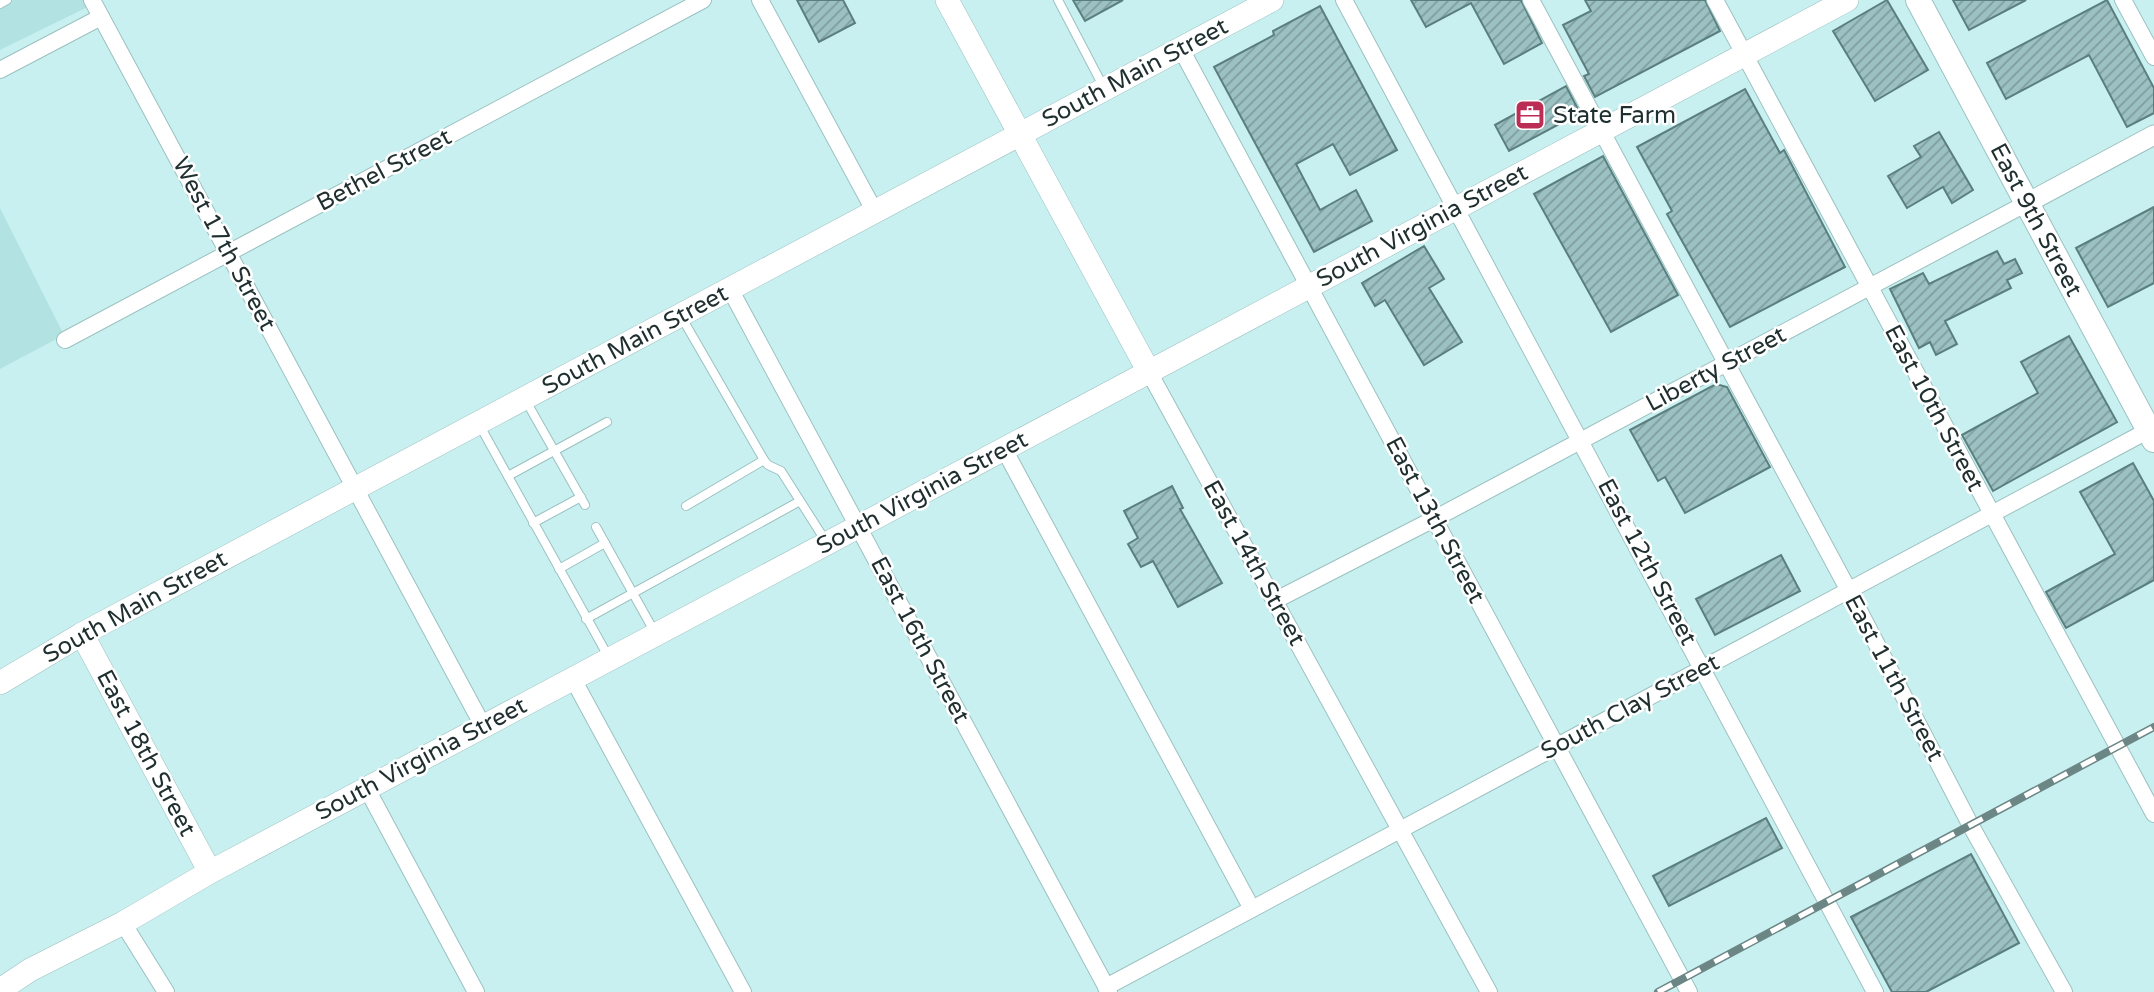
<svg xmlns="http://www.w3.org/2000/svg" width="2154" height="992" font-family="'Varela Round',sans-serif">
  <defs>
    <pattern id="building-hatch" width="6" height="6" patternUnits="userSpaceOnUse" patternTransform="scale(1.75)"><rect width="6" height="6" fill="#9cc1c2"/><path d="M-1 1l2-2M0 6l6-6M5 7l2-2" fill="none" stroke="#7f9d9e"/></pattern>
  </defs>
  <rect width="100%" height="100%" fill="#c9f0f0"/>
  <!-- built -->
  <g fill="#b3e2e3">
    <path d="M0,0H102L0,50Z"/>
    <path d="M0,208L64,335L0,369Z"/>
  </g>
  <!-- building -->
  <g fill="url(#building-hatch)" stroke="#5b7f7f" stroke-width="2">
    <path d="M797,0H843L855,23L819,42Z"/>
    <path d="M1073,0H1123L1085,21Z"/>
    <path d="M1411,0H1521L1542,43L1504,64L1471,3L1426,27Z"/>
    <path d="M1585,0H1705L1720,31L1595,97L1584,76L1589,74L1563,25L1591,11Z"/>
    <path d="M1887,0L1928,70L1875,101L1833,31Z"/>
    <path d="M1953,0H2026L1969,30Z"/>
    <path d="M2107,0L2154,88V113L2127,127L2089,55L2006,99L1987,63Z"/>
    <path d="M1320,6L1397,150L1350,175L1333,144L1296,164L1320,210L1356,190L1372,221L1314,252L1214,67L1274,35L1273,31Z"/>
    <path d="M1566,86L1580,113L1509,151L1495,125Z"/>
    <path d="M1745,89L1780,153L1784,150L1845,267L1730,327L1667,214L1672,211L1637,147Z"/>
    <path d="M1939,132L1973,190L1952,203L1943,187L1907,208L1888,176L1921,157L1914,146Z"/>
    <path d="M1603,156L1678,295L1611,332L1534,194Z"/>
    <path d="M2154,207V283L2108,307L2076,248Z"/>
    <path d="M1424,246L1444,279L1429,288L1462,342L1424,365L1385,300L1375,306L1362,283Z"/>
    <path d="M1997,251L2004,264L2015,259L2022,273L2007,280L2011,288L1945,321L1957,344L1936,355L1930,342L1919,348L1890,289L1923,273L1929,284Z"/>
    <path d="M2069,336L2117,422L1993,491L1962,435L2038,393L2021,362Z"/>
    <path d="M1716,384L1727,387L1770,467L1685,513L1665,477L1658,481L1630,430Z"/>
    <path d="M2133,463L2154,501V580L2066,628L2046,592L2115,554L2080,492Z"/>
    <path d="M1172,486L1183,508L1180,509L1222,583L1178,607L1153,561L1141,567L1128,544L1138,538L1124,511Z"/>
    <path d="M1781,555L1800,591L1715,635L1696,599Z"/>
    <path d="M1766,818L1782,848L1669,906L1653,876Z"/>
    <path d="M1971,854L2019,943L1926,992H1892L1851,917Z"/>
  </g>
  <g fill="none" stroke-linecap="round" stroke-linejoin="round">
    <!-- service casing -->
    <g stroke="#9bc1c1" stroke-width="10">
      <g id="service">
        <path d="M1058,0L1103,86"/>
        <path d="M0,4L7,0"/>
        <path d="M682,318L764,460L768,465L781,471L825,540"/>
        <path d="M526,401L585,505"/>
        <path d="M480,426L608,656"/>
        <path d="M508,476L607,422"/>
        <path d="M686,506L764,460"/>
        <path d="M533,523L581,497"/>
        <path d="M596,527L654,631"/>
        <path d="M559,569L605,543"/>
        <path d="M586,619L800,501"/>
      </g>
    </g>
    <!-- minor casing -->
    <g stroke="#9bc1c1" stroke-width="18">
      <g id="minor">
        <path d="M92,0L483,726"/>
        <path d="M760,0L875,212"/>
        <path d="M1344,0L1875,992"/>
        <path d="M1531,0L1849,591L1971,826L2064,992"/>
        <path d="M1715,0L2154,814"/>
        <path d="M2123,0L2154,57"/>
        <path d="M1181,49L1689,992"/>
        <path d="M0,70L101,17"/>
        <path d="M730,289L1109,992"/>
        <path d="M65,340L703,0"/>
        <path d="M1149,372L1489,992"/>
        <path d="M1004,449L1252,909"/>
        <path d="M1276,600L1434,519L2027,203"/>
        <path d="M573,679L743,992"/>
        <path d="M367,789L476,992"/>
        <path d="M123,923L166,992"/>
        <path d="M1106,987L2149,430"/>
      </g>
    </g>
    <!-- tertiary casing -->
    <g stroke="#9bc1c1" stroke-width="21">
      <path id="tertiary" d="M2027,203L2154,135"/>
    </g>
    <!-- secondary casing -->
    <g stroke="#9bc1c1" stroke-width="24">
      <g id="secondary">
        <path d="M947,0L1149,372"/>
        <path d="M82,634L210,872"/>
        <path d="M0,683L82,634L1272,0"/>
        <path d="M0,990L30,970L123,923L210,872L1847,0"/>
      </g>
    </g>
    <!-- primary casing -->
    <g stroke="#9bc1c1" stroke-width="26">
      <path id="primary" d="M1918,0L2154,440"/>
    </g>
    <!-- service -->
    <use href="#service" stroke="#fff" stroke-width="8"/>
    <!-- minor -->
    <use href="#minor" stroke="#fff" stroke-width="16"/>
    <!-- tertiary -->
    <use href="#tertiary" stroke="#fff" stroke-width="19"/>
    <!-- secondary -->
    <use href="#secondary" stroke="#fff" stroke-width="23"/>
    <!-- primary -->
    <use href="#primary" stroke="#fff" stroke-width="24"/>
    <!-- rail casing -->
    <g stroke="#6c8686" stroke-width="8">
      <path id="rail" d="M1658,992L2154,727"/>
    </g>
    <!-- rail -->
    <use href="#rail" stroke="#fff" stroke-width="5" stroke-dasharray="16" stroke-linecap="butt"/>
  </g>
  <!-- icons -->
  <defs>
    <g id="office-square" transform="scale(1.575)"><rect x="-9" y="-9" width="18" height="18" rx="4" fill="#bc2d56" stroke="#fff"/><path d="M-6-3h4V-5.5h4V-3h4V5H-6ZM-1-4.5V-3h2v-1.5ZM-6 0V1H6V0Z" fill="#fff"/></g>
  </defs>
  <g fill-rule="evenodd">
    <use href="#office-square" x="1530" y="115"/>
  </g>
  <g text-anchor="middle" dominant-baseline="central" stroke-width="5" stroke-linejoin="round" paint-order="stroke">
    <!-- street labels -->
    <g font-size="24" fill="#1f2e2e" stroke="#fff">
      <text transform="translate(1135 73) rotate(-28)">South Main Street</text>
      <text transform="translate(384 170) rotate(-28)">Bethel Street</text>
      <text transform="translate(2036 220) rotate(62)">East 9th Street</text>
      <text transform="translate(1422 226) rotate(-28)">South Virginia Street</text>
      <text transform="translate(224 244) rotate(62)">West 17th Street</text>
      <text transform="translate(635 340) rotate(-28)">South Main Street</text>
      <text transform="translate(1716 369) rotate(-28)">Liberty Street</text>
      <text transform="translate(1934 408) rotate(62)">East 10th Street</text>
      <text transform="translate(922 493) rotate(-28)">South Virginia Street</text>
      <text transform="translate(1435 520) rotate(62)">East 13th Street</text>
      <text transform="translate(1647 562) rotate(62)">East 12th Street</text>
      <text transform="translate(1254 563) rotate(61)">East 14th Street</text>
      <text transform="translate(135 607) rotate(-29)">South Main Street</text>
      <text transform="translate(920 640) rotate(62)">East 16th Street</text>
      <text transform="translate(1894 678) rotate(62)">East 11th Street</text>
      <text transform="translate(1630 707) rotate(-28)">South Clay Street</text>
      <text transform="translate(146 753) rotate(62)">East 18th Street</text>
      <text transform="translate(421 759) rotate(-28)">South Virginia Street</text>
    </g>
    <!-- poi labels -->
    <g font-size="24" fill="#1f2e2e" stroke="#fff" text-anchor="start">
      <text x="1553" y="115">State Farm</text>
    </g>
  </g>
</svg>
